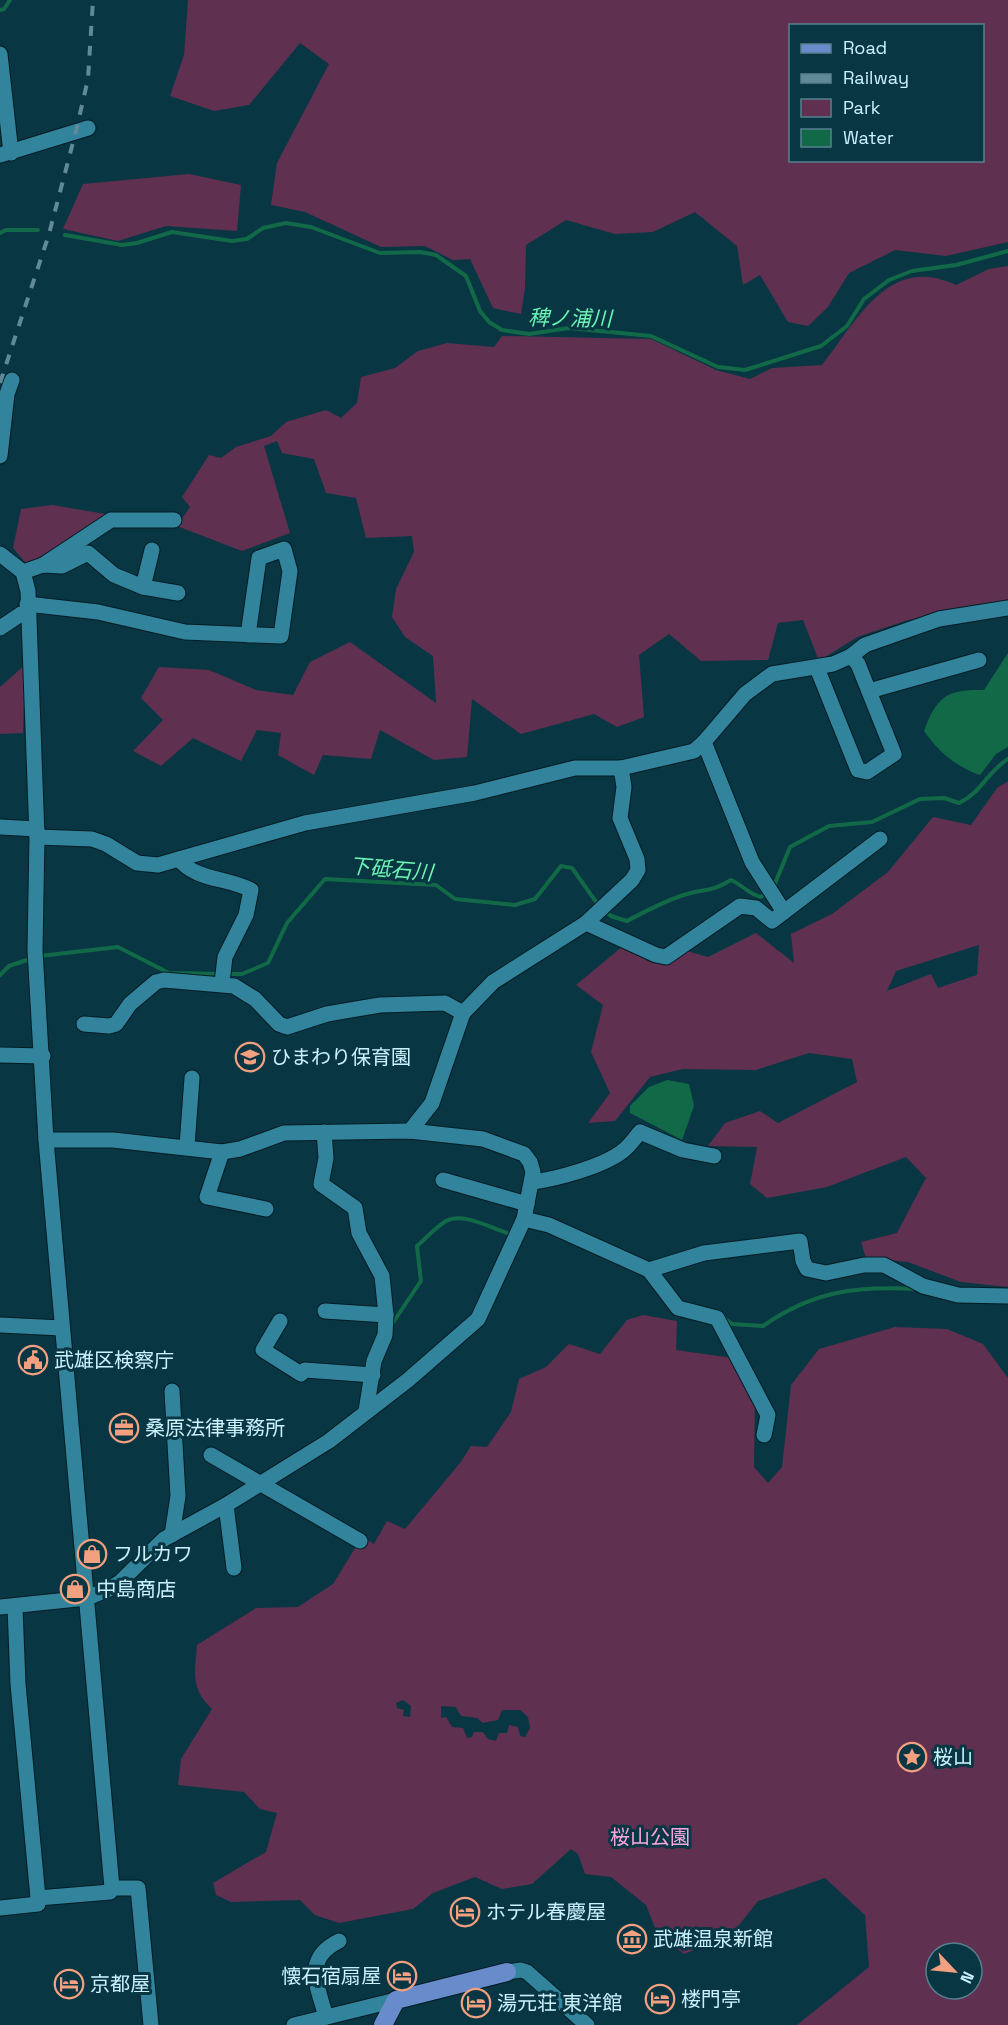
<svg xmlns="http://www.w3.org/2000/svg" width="1008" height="2025" font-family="'Space Grotesk','Noto Sans JP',sans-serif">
  <rect width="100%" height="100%" fill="#093643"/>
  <!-- green -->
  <g fill="#603051" fill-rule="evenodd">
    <path d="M188,0H1008V242L946,256L895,250L849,273L828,307L808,326L788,322L760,275L743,285L737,246L695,212L653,232L615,234L566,220L526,245L525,288L521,314L493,308L470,259L453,260L425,246L381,247L305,212L271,205L277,163L329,64L300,43L249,105L214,111L170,96L184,55ZM790,26H982V160H790Z"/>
    <path d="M189,174L241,185L237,231L166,226L118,241L63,229L83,184Z"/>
    <path d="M1008,266V599L1001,605L908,620L857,637L819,661L803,620L778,623L768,660L701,661L669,634L639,655L644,717L617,727L594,714L521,734L472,699L467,757L434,760L380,730L371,759L323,755L314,775L278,755L281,733L257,730L241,761L193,738L161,766L133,751L163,720L141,698L159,667L209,670L256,690L293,695L310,662L350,642L436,703L433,656L405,637L392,617L396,589L414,552L412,536L366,538L356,498L326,493L314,459L282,453L277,441L264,446L290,533L242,551L177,526L190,507L182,497L209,455L221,458L236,447L271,436L286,422L326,410L341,418L357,403L361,377L395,368L418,351L447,343L494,347L502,336L651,339L716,370L750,379L772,368L822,365C857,321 889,253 956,285L989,269Z"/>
    <path d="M52,505L105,514L101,536L66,561L26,563L13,548L21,509Z"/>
    <path d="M25,665L23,733L0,734V687Z"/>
    <path d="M1008,781V1287L961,1282L908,1262L866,1258L861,1242L897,1233L926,1178L906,1157L827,1187L767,1198L750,1184L757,1147L708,1146L725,1123L760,1111L778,1123L857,1082L852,1059L809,1053L756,1070L683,1069L650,1077L615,1121L588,1123L610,1093L591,1052L603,1005L576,985L623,946C650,962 657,974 683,950L708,957L756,933L794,963L791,934L832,914L888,872L933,817L971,825L997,788ZM979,945L977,975L938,988L931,974L887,991L896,971Z"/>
    <path d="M643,1315L677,1321L676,1350L740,1359L755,1389L754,1467L768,1483L782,1467L791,1385L819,1349L895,1327L947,1329L983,1344L1008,1378V2025H797L869,1967L865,1915L825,1878L758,1901L732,1934L684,1954L657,1933L646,1905L611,1877L585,1874L578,1854L571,1849L532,1884L502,1889L475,1877L433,1893L413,1909L339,1923L315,1915L300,1900L231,1902L216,1895L213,1883L266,1852L277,1813L260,1809L244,1792L178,1785L181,1759L212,1709C190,1688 195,1673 197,1645L256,1608L298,1607L333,1584L362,1537L374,1544L387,1521L405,1529L460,1463L471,1446L487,1447L511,1412L519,1379L546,1367L569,1344L600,1354L627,1320ZM403,1700L411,1706L410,1717L403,1716L404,1710L397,1708L396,1703ZM441,1706L456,1707L461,1716L477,1718L483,1723L498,1720L502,1710H520L528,1717L530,1728L525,1737L520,1736L518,1727L509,1725L507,1733H499L496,1741L488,1739L483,1732H474L472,1737L467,1738L463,1728L452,1727L446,1717L441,1718ZM936,1953H972V1989H936Z"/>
  </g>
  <!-- water -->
  <g fill="#126947">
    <path d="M1008,653V747L996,754L980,775C956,767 938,751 924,731C937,696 947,689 984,690Z"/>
    <path d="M667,1080L689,1084L694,1106L682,1140L630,1113V1106L649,1087Z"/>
  </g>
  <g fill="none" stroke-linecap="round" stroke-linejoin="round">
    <!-- stream -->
    <g stroke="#126947" stroke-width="4">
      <path d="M0,10L4,9L10,0"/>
      <path d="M0,233L6,230H38"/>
      <path d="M65,235L122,245L137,243L172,232L232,241L247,239L263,228L286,223L311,227L380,253L420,252L436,255L466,276L480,311L489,322L502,330L529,334L569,328L651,336L718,367L745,370L821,346L847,326L864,299L889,280L912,271L956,265L1008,251"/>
      <path d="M774,886L790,847L829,826L872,822L920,799L944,798L959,803C982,792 987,772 1008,759"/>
      <path d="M605,911L611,916L627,921C646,911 666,900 687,894C708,888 709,893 731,880C743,885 748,894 761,897L766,893"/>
      <path d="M40,956L118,947L169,973L221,974"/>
      <path d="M228,974H242L268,963L287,923L325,879L436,885L455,899L515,905L535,899L561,866L572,868L599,906"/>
      <path d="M0,975L9,966L33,958"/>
      <path d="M724,1318L732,1324L763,1326C813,1291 856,1286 915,1289"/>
      <path d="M392,1324L421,1281L417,1246C426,1238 436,1227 446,1221C463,1212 491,1228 507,1233"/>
    </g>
    <!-- minor casing -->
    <g stroke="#031c24" stroke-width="17">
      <g id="minor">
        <path d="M0,54L11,153"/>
        <path d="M0,155L88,128"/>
        <path d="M0,456L7,394L12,380"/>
        <path d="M0,554L23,572L28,591L37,837L35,950L46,1140L112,1888"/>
        <path d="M43,565L111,520H174"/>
        <path d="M23,572L43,565L62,566L88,553L114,575L143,587L152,550"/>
        <path d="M143,587L178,593"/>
        <path d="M27,604L98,612L185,632L281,636L290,571L284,549L259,558L248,635"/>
        <path d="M0,628L21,614L27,613"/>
        <path d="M817,668L858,770L867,772L894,754L858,664L851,656"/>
        <path d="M869,691L979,660"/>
        <path d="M704,742L752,862L784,912"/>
        <path d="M0,827L37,829"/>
        <path d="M37,837L92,839L106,844L137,863L158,865L305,823L475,793L575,768H621L694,751L704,742L745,694L772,674L833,664L851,656L865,645L939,619L1008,608"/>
        <path d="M179,859C194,880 229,878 251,890L246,915L225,957L222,983"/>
        <path d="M586,923L656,955L666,957L740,906L756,908L772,921L880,839"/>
        <path d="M84,1024L109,1026L116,1024L130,1004L156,982L164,980L234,986L255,999L279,1024L287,1027L327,1014L380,1005L445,1003L463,1013"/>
        <path d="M0,1055L43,1056"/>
        <path d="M410,1131L432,1103L463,1013L493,982L586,923L632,880L638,870L637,859L620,818L624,787L621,768"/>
        <path d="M324,1132L326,1158L321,1184L355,1208L359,1233L382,1276L386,1315L385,1335L374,1361L366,1411"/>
        <path d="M187,1146L192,1078"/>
        <path d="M222,1152L207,1197L266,1209"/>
        <path d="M443,1180L527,1204"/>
        <path d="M532,1182C557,1179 605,1166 624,1150C630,1145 635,1138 640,1132L683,1150L714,1156"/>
        <path d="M524,1219L549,1225L649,1270L704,1253L800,1241L803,1261L807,1269L826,1273L864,1265H884L923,1286L958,1295L1008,1296"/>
        <path d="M649,1270L678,1308L717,1318L768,1415L764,1435"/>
        <path d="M325,1311L386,1315"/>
        <path d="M280,1321L263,1350L301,1374L305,1370L373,1375"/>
        <path d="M0,1325L62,1328"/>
        <path d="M211,1455L360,1541"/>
        <path d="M226,1505L234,1568"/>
        <path d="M172,1535L178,1496L172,1391"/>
        <path d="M0,1607L87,1598L109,1589L120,1582L164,1539L226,1505L329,1441L408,1380L478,1319L524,1219L533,1172L530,1162L524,1154L483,1139L410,1131L284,1133L240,1149L222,1152L113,1140H46"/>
        <path d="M15,1607L18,1684L38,1898"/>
        <path d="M0,1908L38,1904V1898L110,1892L112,1888H138L151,2025"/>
        <path d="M507,1972L521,1970L527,1972L587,2025"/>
        <path d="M326,2017C318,1987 302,1959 339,1941"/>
        <path d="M294,2025L396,2000"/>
      </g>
    </g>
    <!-- major casing -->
    <g stroke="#031c24" stroke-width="20">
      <path id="major" d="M383,2025L396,2000L507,1972"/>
    </g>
    <!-- minor -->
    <use href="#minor" stroke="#32849c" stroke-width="15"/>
    <!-- major -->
    <use href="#major" stroke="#688bcb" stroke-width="18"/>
    <!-- rail -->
    <path stroke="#608a97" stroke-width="4" stroke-dasharray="10 10" stroke-linecap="butt" d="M0,383L49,234L76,131L88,79L93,0"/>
  </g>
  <!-- icons -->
  <defs>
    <g id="school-ring" transform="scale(1.5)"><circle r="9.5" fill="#093643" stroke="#f3a081" stroke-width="1.5"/><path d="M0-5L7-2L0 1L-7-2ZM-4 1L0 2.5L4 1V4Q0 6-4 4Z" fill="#f3a081"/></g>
    <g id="civic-ring" transform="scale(1.5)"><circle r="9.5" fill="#093643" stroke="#f3a081" stroke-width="1.5"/><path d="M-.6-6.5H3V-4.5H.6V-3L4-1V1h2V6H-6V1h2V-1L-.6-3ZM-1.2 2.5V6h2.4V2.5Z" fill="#f3a081"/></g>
    <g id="office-ring" transform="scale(1.5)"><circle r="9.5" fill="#093643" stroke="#f3a081" stroke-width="1.5"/><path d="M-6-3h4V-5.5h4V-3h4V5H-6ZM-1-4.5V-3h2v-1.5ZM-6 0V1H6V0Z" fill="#f3a081"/></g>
    <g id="shop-ring" transform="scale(1.5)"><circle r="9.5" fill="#093643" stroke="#f3a081" stroke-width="1.5"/><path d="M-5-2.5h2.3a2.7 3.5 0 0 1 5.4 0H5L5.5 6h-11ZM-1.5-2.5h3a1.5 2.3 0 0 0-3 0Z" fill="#f3a081"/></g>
    <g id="sight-ring" transform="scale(1.5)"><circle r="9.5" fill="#093643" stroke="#f3a081" stroke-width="1.5"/><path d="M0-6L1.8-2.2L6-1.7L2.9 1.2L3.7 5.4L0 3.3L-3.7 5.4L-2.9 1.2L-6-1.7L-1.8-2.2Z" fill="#f3a081"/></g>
    <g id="hotel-ring" transform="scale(1.5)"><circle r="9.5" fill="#093643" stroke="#f3a081" stroke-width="1.5"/><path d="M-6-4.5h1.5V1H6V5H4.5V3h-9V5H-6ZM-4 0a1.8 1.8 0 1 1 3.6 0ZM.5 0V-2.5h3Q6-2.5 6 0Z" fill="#f3a081"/></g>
    <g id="museum-ring" transform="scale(1.5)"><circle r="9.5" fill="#093643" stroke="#f3a081" stroke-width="1.5"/><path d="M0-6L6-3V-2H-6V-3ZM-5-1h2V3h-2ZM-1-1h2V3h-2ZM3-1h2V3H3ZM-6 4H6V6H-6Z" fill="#f3a081"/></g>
  </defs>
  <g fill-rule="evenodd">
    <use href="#school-ring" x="250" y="1057"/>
    <use href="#civic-ring" x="33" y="1360"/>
    <use href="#office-ring" x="124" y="1428"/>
    <use href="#shop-ring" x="92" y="1554"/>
    <use href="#shop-ring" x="75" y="1589"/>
    <use href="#sight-ring" x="912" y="1757"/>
    <use href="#hotel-ring" x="465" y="1912"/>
    <use href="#museum-ring" x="632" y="1939"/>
    <use href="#hotel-ring" x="402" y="1976"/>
    <use href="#hotel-ring" x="69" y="1984"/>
    <use href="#hotel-ring" x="660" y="1999"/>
    <use href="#hotel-ring" x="476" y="2003"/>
  </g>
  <g text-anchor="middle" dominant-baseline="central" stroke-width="6" stroke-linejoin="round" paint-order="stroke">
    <!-- poi labels -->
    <g font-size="20" fill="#cbf1fe" stroke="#093643" text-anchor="start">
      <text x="271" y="1057">ひまわり保育園</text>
      <text x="54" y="1360">武雄区検察庁</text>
      <text x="145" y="1428">桑原法律事務所</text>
      <text x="113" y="1554">フルカワ</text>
      <text x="96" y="1589">中島商店</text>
      <text x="933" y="1757">桜山</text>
      <text x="486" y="1912">ホテル春慶屋</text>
      <text x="653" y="1939">武雄温泉新館</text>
      <text x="381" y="1976" text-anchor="end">懐石宿扇屋</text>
      <text x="90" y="1984">京都屋</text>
      <text x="681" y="1999">楼門亭</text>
      <text x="497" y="2003">湯元荘 東洋館</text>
    </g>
    <!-- park labels -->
    <g font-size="20" fill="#fba6dd" stroke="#093643">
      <text x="650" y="1837">桜山公園</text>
    </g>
    <!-- water labels -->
    <g font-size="21" font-style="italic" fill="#6af4b5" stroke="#093643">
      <text transform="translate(570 318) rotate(1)">稗ノ浦川</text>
      <text transform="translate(391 869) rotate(5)">下砥石川</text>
    </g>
  </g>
  <!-- legend -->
  <rect x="789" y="24" width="195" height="138" fill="#093643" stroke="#57818e" stroke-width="1.5"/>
  <rect x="801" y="44" width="30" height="9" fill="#688bcb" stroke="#57818e" stroke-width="1.5"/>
  <text x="843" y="54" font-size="18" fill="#cbf1fe">Road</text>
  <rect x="801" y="74" width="30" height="9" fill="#608a97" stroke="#57818e" stroke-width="1.5"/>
  <text x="843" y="84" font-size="18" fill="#cbf1fe">Railway</text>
  <rect x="801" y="99" width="30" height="18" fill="#603051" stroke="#57818e" stroke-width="1.5"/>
  <text x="843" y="114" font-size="18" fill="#cbf1fe">Park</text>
  <rect x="801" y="129" width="30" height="18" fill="#126947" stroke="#57818e" stroke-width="1.5"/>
  <text x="843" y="144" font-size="18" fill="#cbf1fe">Water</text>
  <!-- north arrow -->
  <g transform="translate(954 1971) rotate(116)"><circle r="28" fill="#093643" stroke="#57818e" stroke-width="1.5"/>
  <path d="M0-4.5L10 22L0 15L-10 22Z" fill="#f3a081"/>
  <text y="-9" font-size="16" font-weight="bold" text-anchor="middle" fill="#cbf1fe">N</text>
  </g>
</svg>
